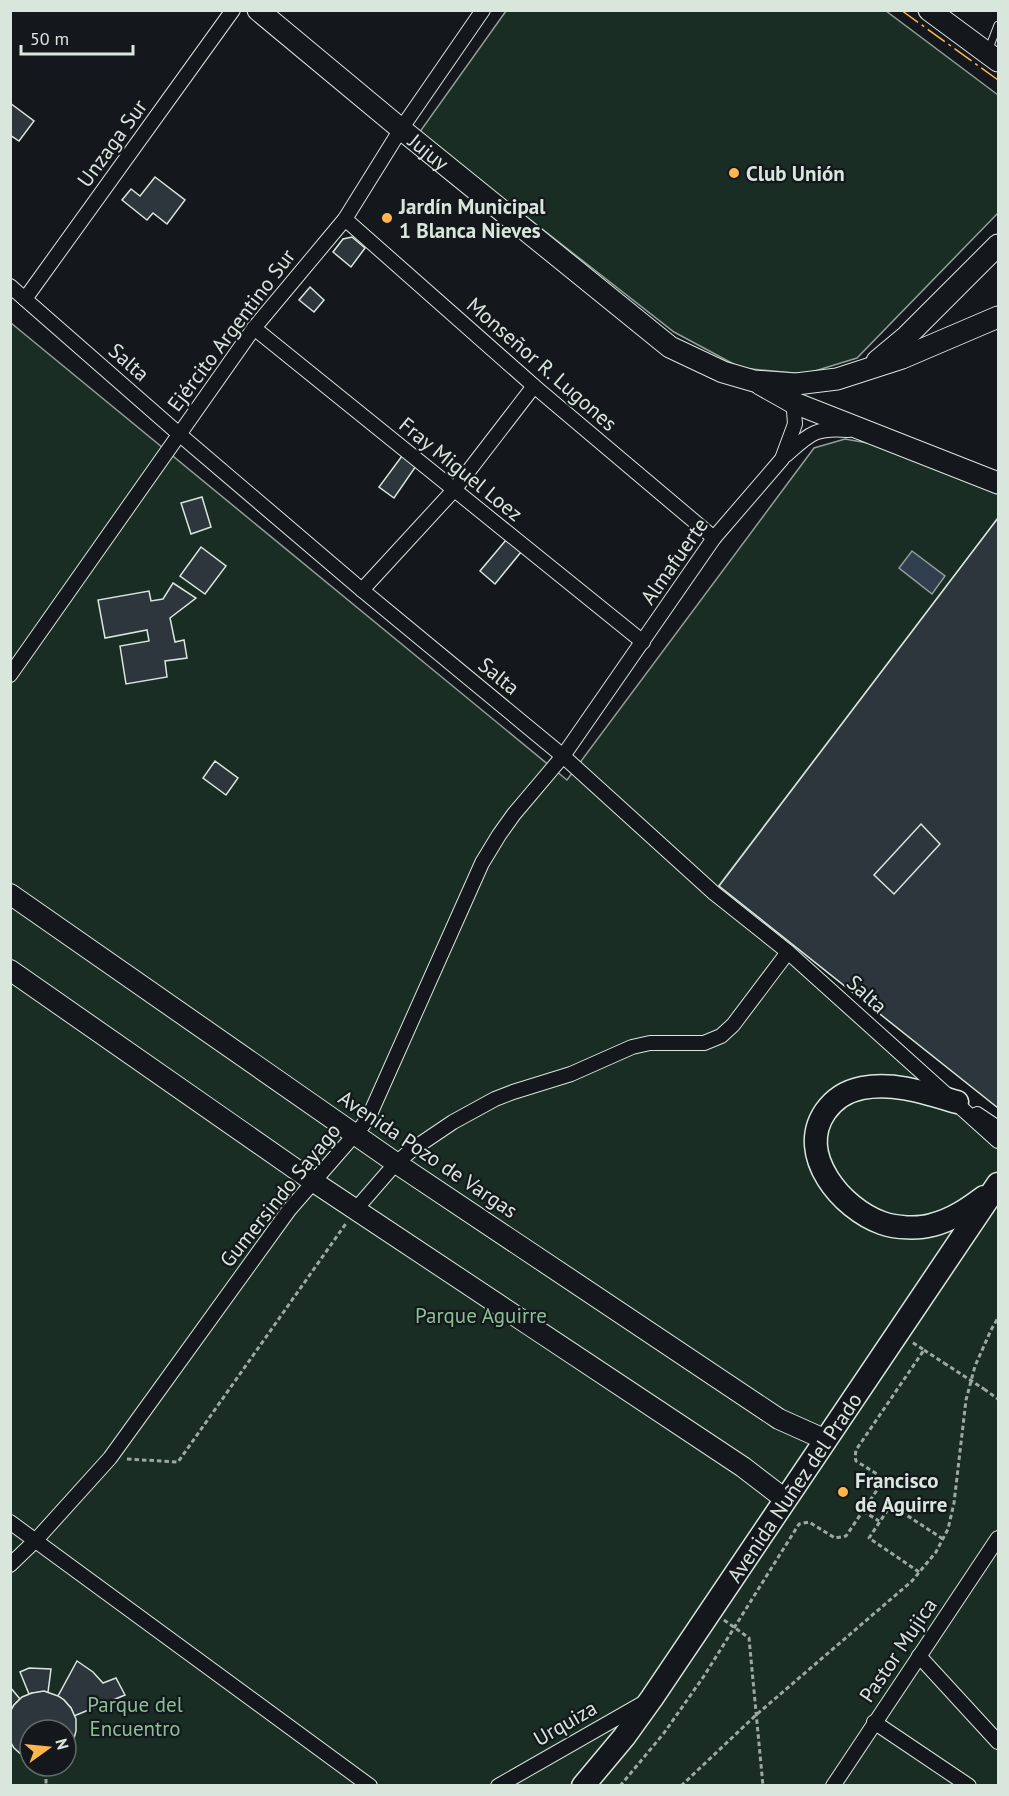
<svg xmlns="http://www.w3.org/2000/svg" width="1009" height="1796" font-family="'PT Sans',sans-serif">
  <rect width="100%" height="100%" fill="#14181c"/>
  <!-- green -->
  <g fill="#1a2d24" stroke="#939e99" stroke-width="1.5" fill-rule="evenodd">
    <path d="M506,11H886L998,95V213L857,358L805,374L741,368L674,332L419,133Z"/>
    <path d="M11,323L567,780L814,448L845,439L879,445L998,491V518L714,892L998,1149V1785H11ZM30,1730H66V1766H30Z"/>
  </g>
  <!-- water -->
  <path fill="#2f3f4d" stroke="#939e99" stroke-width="1.5" d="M912,551L945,576L932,594L899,568Z"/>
  <!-- building -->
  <g fill="#2c363c" stroke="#d8e6dc" stroke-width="1.5">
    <path d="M10,103L34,121L19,141L10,135Z"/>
    <path d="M155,177L185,200L167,224L153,213L147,220L122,200L131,189L140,196Z"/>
    <path d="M352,237L365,248L351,267L333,252L343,239Z"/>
    <path d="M310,287L324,300L314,312L299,300Z"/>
    <path d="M402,456L416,466L394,498L379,487Z"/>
    <path d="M202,497L211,527L191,534L181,503Z"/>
    <path d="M998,518V1108L719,886Z"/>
    <path d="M506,540L521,552L495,584L480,571Z"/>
    <path d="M201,547L226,566L205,594L180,576Z"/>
    <path d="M173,583L196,598L170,618L175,642L184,640L187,658L165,661L167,677L126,684L120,646L149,641L147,630L105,638L98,600L149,591L151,601L163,599Z"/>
    <path d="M215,761L238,778L226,795L203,778Z"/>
    <path d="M921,824L940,844L894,894L874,875Z"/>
    <path d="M77,1661L93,1672L103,1683L116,1678L125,1695L74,1716L71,1708L64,1700L58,1696Z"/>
    <path d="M29,1668L51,1669L48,1692L32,1693L29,1694L20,1672Z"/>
    <path d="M10,1687L20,1699L14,1705L10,1712Z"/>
    <path d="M44,1691L58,1696L64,1700L71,1708L76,1719V1731L73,1742L66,1752V1730H30V1759L23,1756L14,1748L10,1741V1712L14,1705L22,1697L32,1693Z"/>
  </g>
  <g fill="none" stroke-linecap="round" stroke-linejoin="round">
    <!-- service casing -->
    <g stroke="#d8e6dc" stroke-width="9">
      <path id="service" d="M988,51L998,25"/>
    </g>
    <!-- minor casing -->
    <g stroke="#d8e6dc" stroke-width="16">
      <g id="minor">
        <path d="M345,219L534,386L714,538"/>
        <path d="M10,286L179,434L362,590L563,756L714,893L788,952L998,1141"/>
        <path d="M25,299L233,10"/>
        <path d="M254,328L643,642"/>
        <path d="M786,455C810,434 815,427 848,430"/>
        <path d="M362,590L454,490L534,386"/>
        <path d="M10,675L254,328L345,219L401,129L483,10"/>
        <path d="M977,1114L998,1128"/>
        <path d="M356,1209L396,1163L413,1149L453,1122L495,1099L513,1092L571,1074L632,1047L650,1043H704L721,1036L733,1025L788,952"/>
        <path d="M10,1522L370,1786"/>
        <path d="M10,1565L36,1540L110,1458L289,1210L363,1125L371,1112L482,863L499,835L514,814L563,756L714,538L782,459L795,424L793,398"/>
        <path d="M919,1656L998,1742"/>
        <path d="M874,1722L969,1786"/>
        <path d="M498,1786L645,1702"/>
        <path d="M833,1786L998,1538"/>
      </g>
    </g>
    <!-- secondary casing -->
    <g stroke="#d8e6dc" stroke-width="22">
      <g id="secondary">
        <path d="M10,894L396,1163L779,1419L826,1440"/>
        <path d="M10,970L314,1182L743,1467L786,1500"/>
      </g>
    </g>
    <!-- primary casing -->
    <g stroke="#d8e6dc" stroke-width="23">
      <g id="primary">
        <path id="s1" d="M258,10L401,129L670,347L723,372L754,381L796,384L837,379L902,358L998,317"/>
        <path d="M929,10L998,61"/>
        <path d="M877,361L907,336L998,245"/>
        <path d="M760,384L792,402L998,483"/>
      </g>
    </g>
    <!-- trunk casing -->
    <g stroke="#d8e6dc" stroke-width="25">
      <g id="trunk">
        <path d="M957,1102C926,1093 895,1082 862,1088C847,1091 834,1099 825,1112C796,1155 842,1209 882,1223C896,1228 918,1229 932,1225C952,1220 968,1209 984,1197"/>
        <path id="s2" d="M583,1786L624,1737L652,1698L998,1184"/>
      </g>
    </g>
    <!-- path -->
    <g stroke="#9da8a2" stroke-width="3" stroke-dasharray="4.5 3" stroke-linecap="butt">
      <path d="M924,1350L944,1363"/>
      <path d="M984,1389L998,1399"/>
      <path d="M127,1459L178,1462L347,1222"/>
      <path d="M863,1511L879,1521"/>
      <path d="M919,1572L869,1538L891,1505L943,1539"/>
      <path d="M724,1620L749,1638L763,1786"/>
      <path d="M46,1779V1786"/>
      <path d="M620,1786L664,1733L704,1676L799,1524L809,1522L835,1538L846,1536L879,1487L877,1474L856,1461L855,1457L856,1450L924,1350L912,1342"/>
      <path d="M681,1786L756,1715L912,1581L936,1552L948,1529L954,1503L966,1400L975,1366L991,1330L998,1318"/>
    </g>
    <!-- service -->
    <use href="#service" stroke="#14181c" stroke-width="7"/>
    <!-- minor -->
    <use href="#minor" stroke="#14181c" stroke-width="14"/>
    <!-- secondary -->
    <use href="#secondary" stroke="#14181c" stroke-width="20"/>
    <!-- primary -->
    <use href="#primary" stroke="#14181c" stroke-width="21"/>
    <!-- trunk -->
    <use href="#trunk" stroke="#14181c" stroke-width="22"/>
    <!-- path-bridge -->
    <path stroke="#9da8a2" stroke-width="3" stroke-dasharray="4.5 3" stroke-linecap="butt" d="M944,1363L984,1389"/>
    <!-- power -->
    <path stroke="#ffb74d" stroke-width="1.5" stroke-dasharray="21 4.5 3 4.5" stroke-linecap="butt" d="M901,10L998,80"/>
  </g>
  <!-- markers -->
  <g fill="#ffb74d" stroke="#14181c" stroke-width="2">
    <circle cx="734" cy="173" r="6"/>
    <circle cx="387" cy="218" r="6"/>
    <circle cx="843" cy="1492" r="6"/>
  </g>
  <g text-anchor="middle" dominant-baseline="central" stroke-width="4.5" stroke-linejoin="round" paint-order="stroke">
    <!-- street labels -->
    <g font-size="21" fill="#d8e6dc" stroke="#14181c">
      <text transform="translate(112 143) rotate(-54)">Unzaga Sur</text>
      <text stroke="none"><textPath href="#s1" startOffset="222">Jujuy</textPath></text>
      <text transform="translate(231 330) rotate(-53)">Ejército Argentino Sur</text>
      <text transform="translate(129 362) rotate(41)">Salta</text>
      <text transform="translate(542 364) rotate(41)">Monseñor R. Lugones</text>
      <text transform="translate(461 469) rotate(39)">Fray Miguel Loez</text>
      <text transform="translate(674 561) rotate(-55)">Almafuerte</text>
      <text transform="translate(499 676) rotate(39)">Salta</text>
      <text transform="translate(867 994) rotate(42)">Salta</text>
      <text transform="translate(428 1154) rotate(34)">Avenida Pozo de Vargas</text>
      <text transform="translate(280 1195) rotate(-51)">Gumersindo Sayago</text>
      <text stroke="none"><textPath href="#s2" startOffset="366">Avenida Nuñez del Prado</textPath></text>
      <text transform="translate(898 1650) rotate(-56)">Pastor Mujica</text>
      <text transform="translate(565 1723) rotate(-30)">Urquiza</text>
    </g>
    <!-- poi labels -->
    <g font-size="21" font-weight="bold" fill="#d8e6dc" stroke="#14181c" text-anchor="start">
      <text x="746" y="173">Club Unión</text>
      <text x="399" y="206">Jardín Municipal<tspan x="399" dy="24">1 Blanca Nieves</tspan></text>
      <text x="855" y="1480">Francisco<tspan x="855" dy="24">de Aguirre</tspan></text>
    </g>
    <!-- park labels -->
    <g font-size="21" fill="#8ac095" stroke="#14181c">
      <text x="481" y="1315">Parque Aguirre</text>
      <text x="135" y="1704">Parque del<tspan x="135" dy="24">Encuentro</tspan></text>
    </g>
  </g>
  <!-- border -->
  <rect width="1009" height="1796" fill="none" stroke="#d8e6dc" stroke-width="24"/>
  <!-- north arrow -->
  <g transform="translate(48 1748) rotate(75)"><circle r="28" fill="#14181c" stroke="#626a69" stroke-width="1.5"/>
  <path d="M0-4.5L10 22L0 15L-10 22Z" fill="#ffb74d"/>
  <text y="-9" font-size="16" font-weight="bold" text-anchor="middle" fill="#d8e6dc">N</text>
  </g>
  <!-- scale -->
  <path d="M21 45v9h112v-9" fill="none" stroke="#d8e6dc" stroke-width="3"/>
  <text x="30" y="45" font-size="18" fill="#d8e6dc" stroke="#14181c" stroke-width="4.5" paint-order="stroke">50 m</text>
</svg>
